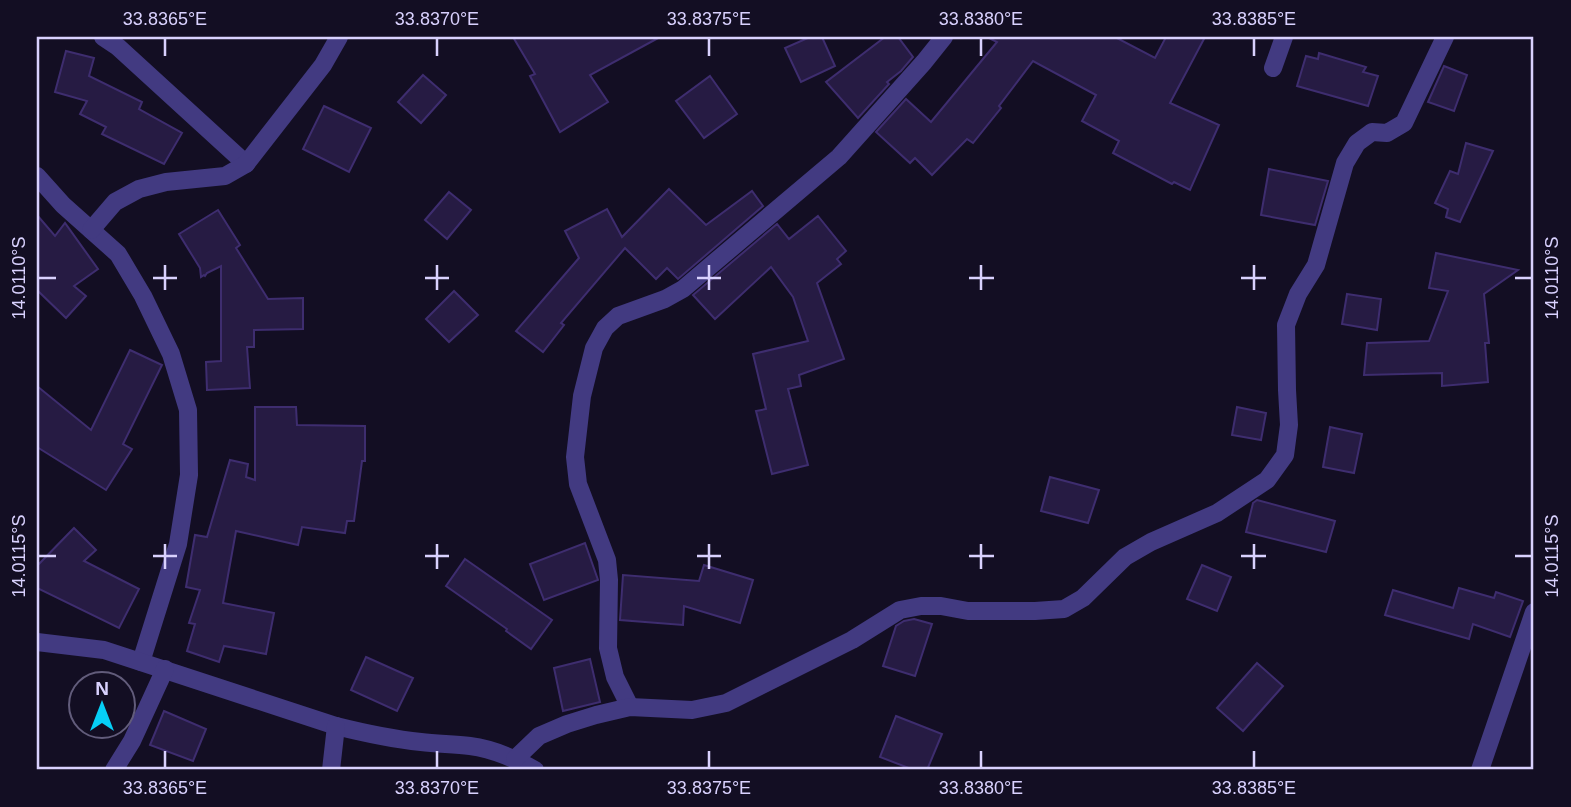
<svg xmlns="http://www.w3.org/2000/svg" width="1571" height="807" font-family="Helvetica,sans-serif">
  <rect width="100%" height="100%" fill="#130e23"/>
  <!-- building -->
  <g fill="#261b43" stroke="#3e2d6f" stroke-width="2">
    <path d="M513,37H660L590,75L608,102L560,132L530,76L535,74Z"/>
    <path d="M810,37H822L835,66L801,82L785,48Z"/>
    <path d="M885,37H898L913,57L901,71L887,82L889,84L858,118L826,82Z"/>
    <path d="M987,37H1115L1155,58L1166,37H1205L1170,103L1219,125L1190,190L1174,182L1172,184L1113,153L1119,141L1082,121L1096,95L1033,61L999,106L1001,108L973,143L967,139L932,175L915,158L910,163L876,132L906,99L931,122L997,42Z"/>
    <path d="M66,51L94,58L89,76L142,102L139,109L182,133L164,164L102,134L106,127L80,114L87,101L55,92Z"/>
    <path d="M1319,53L1366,67L1363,72L1378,76L1368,106L1297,86L1306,56L1318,59Z"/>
    <path d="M1444,66L1467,75L1454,111L1428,102Z"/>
    <path d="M423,75L446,95L421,123L398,102Z"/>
    <path d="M710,76L737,114L704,138L676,101Z"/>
    <path d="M324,106L371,128L349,172L303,149Z"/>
    <path d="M1466,143L1493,151L1460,222L1446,217L1448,209L1435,203L1450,171L1458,174Z"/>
    <path d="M1269,169L1328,181L1315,225L1261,215Z"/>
    <path d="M669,189L706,225L752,191L763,206L678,279L667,268L656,279L625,248L561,323L564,325L543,352L516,331L579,258L565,231L607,209L622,237Z"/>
    <path d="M449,192L471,210L447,239L425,220Z"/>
    <path d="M218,210L240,245L236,248L268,299L303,298V329L254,330V347H247L250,388L207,390L206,362L221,361V266L207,273L205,276L204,275L201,277L200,268L179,234Z"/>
    <path d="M37,215L55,236L65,223L98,269L74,286L86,296L66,318L37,290Z"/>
    <path d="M818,216L846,251L837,259L841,264L817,283L844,359L799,375L801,386L788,389L808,465L772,474L756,411L766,409L753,354L808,341L793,297L771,267L715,319L693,295L777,224L789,239Z"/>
    <path d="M1436,253L1518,270L1484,294L1489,343H1485L1488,382L1442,386V373L1364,375L1367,343L1429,341L1448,291L1429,288Z"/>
    <path d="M454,291L478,315L449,342L426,319Z"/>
    <path d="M1347,294L1381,299L1377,330L1342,324Z"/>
    <path d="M130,350L162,365L123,444L132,449L106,490L37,447V386L91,430Z"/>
    <path d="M255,407H296L297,425L365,426V461H362L354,521H347L345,533L302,527L298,545L236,531L223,603L274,613L266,654L224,646L219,662L187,651L195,624L189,623L200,590L186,587L195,535L207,537L230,460L248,464L246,477L255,480Z"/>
    <path d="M1237,407L1266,413L1261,440L1232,435Z"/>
    <path d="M1330,427L1362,434L1354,473L1323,467Z"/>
    <path d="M1050,477L1099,490L1088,523L1041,511Z"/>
    <path d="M1257,500L1335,521L1326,552L1246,532L1253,503Z"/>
    <path d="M74,528L96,550L84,561L139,589L119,628L37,588V566Z"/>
    <path d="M585,543L598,580L544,600L530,564Z"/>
    <path d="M465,559L552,620L531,649L506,631L507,629L446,586Z"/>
    <path d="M704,565L753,580L740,623L684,606L683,625L620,620L623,575L699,581Z"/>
    <path d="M1202,565L1231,577L1217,611L1187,599Z"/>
    <path d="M1459,588L1494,598L1496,592L1523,601L1510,637L1473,624L1469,639L1385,615L1393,590L1453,608Z"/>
    <path d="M914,619L932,624L915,676L883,666L896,626L904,621Z"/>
    <path d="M366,657L413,678L397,711L351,690Z"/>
    <path d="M590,659L600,702L563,711L554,668Z"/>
    <path d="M1257,663L1283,686L1243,731L1217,708Z"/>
    <path d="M164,711L206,729L193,761L150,745Z"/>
    <path d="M896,716L942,734L927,770H914L880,757Z"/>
  </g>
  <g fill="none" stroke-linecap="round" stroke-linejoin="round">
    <!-- street -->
    <g stroke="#423a81" stroke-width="18">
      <path d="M103,37L118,47L246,164"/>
      <path d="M1273,68L1284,37"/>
      <path d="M37,176L63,205L118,254L143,296L171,354L188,410L189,475L178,544L141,662"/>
      <path d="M91,230L115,202L139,189L166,182L225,176L246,164L323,65L339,37"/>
      <path d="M37,642L104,650L336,726C364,733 392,739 421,742C437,744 454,744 470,746C494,749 514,758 535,770"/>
      <path d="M630,707L615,677L608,648L609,580L607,560L578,484L575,457L582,396L594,348L605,328L618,316L665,299L683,289L839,157L924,62L944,37"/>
      <path d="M515,759L539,736L567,724L596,715L630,707L692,710L726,703L852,640L900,610L921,606H941L968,611H1035L1064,609L1083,598L1125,557L1151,542L1217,513L1267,480L1285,455L1289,425L1287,390L1286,325L1298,294L1316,265L1345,163L1357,143L1372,132L1387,133L1404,123L1445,37"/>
      <path d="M114,770L132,741L165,669"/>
      <path d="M331,770L336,726"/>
      <path d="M1480,770L1534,612"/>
    </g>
  </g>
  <!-- ticks -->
  <path fill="none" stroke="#d9d1fe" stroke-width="2.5" d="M165,38V56M437,38V56M709,38V56M981,38V56M1254,38V56M165,265V290M437,265V290M709,265V290M981,265V290M1254,265V290M38,278H56M153,278H177M425,278H449M697,278H721M969,278H994M1241,278H1266M1515,278H1532M165,544V569M437,544V569M709,544V569M981,544V569M1254,544V569M38,556H56M153,556H177M425,556H449M697,556H721M969,556H994M1241,556H1266M1515,556H1532M165,751V768M437,751V768M709,751V768M981,751V768M1254,751V768"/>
  <!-- border -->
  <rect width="1571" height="807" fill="none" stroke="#130e23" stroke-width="77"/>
  <!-- north arrow -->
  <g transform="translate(102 705)"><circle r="33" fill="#130e23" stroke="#625c7b" stroke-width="2"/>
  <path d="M0-5L12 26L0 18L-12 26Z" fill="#06cff6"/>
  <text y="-10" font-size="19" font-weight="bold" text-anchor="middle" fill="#d9d1fe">N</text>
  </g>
  <rect x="38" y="38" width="1494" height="730" fill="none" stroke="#d9d1fe" stroke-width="2.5"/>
  <g font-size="18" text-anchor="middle" fill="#d9d1fe">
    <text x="165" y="25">33.8365°E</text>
    <text x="437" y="25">33.8370°E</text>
    <text x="709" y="25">33.8375°E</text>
    <text x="981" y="25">33.8380°E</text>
    <text x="1254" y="25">33.8385°E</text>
    <text transform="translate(19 278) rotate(-90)" y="6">14.0110°S</text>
    <text transform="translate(1552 278) rotate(-90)" y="6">14.0110°S</text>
    <text transform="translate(19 556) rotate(-90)" y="6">14.0115°S</text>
    <text transform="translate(1552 556) rotate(-90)" y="6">14.0115°S</text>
    <text x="165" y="794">33.8365°E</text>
    <text x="437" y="794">33.8370°E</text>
    <text x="709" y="794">33.8375°E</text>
    <text x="981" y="794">33.8380°E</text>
    <text x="1254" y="794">33.8385°E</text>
  </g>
</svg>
